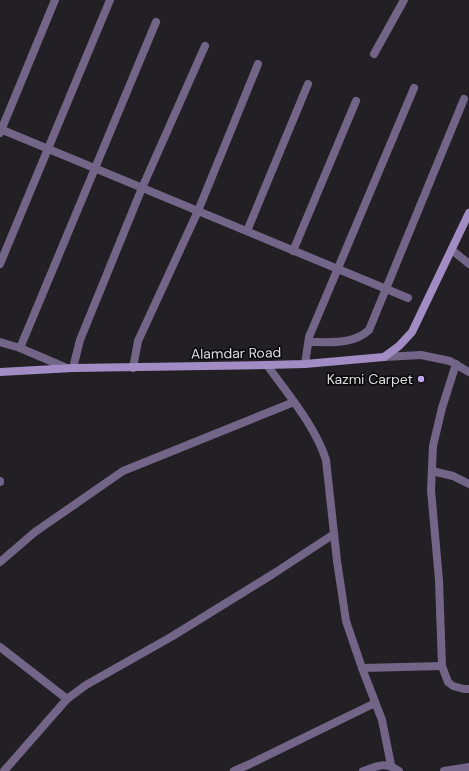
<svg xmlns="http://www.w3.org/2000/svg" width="469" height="771" font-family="'DM Sans',sans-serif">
  <rect width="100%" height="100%" fill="#222025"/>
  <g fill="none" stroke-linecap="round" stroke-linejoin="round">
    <!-- street -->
    <g stroke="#726588" stroke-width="8">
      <path d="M374,54L404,0"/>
      <path d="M0,129L408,298"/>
      <path d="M0,133L55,0"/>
      <path d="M247,231L308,84"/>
      <path d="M452,250L469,264"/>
      <path d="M293,251L356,101"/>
      <path d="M0,264L110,0"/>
      <path d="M0,342L20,348L67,368"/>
      <path d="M309,342C329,342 353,345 369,330L464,99"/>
      <path d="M20,348L156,22"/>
      <path d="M384,357L421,355L450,361L469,372"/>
      <path d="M305,364L309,337L414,88"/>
      <path d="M456,364L442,408L433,446L431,490L439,580L442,666L448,682L453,686L464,689H469"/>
      <path d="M267,365C287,393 316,427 326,460L337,561L346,621L362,668L382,720L391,765"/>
      <path d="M73,368L80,340L142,188L205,46"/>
      <path d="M133,368L138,341L198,211L258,64"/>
      <path d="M432,471L453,476L469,484"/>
      <path d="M0,481V482"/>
      <path d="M0,562L35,532L123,471L294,402"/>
      <path d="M0,647L67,699"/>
      <path d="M362,668L442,666"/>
      <path d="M4,771L67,699L86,685L171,637L273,574L334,534"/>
      <path d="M234,771L250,764L375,703"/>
      <path d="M363,771C378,766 385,761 399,771"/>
      <path d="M444,771L469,767"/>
    </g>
    <!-- secondary -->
    <path stroke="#a18cc3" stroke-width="8" d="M0,372L73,368L267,365L305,364L384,357L399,346L412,332L469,213"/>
  </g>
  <!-- markers -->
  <circle fill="#c4a7f1" stroke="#0b0a0c" stroke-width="1.5" cx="421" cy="379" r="4"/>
  <g text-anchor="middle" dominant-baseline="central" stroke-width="3.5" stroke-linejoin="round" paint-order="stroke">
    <!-- street labels -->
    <g font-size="14" fill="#dcdbdf" stroke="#0b0a0c">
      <text transform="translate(236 353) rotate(-1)">Alamdar Road</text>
    </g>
    <!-- poi labels -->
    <g font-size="14" fill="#dcdbdf" stroke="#0b0a0c" text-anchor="end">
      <text x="413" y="379">Kazmi Carpet</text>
    </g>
  </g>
</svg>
